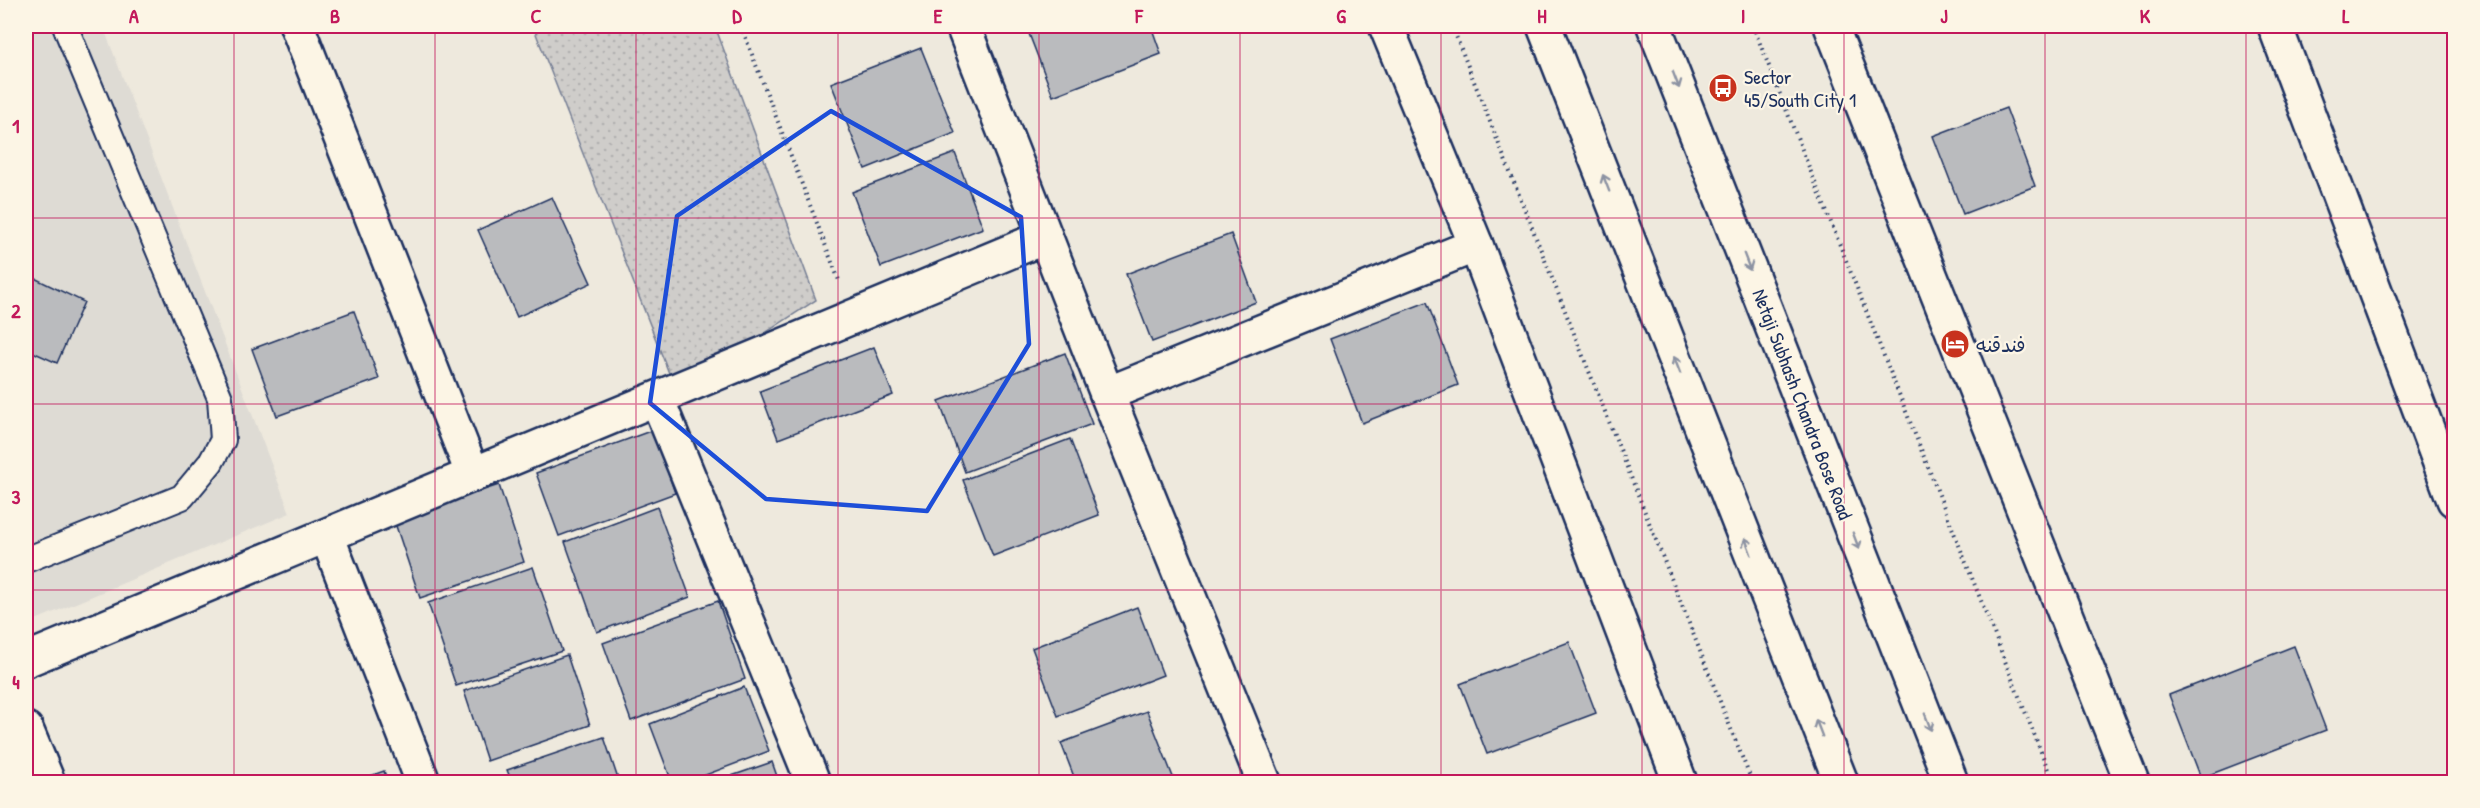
<svg xmlns="http://www.w3.org/2000/svg" width="2480" height="808" font-family="'Patrick Hand','Playpen Sans Arabic',sans-serif">
  <defs>
    <pattern id="park-dots" width="8" height="8" patternUnits="userSpaceOnUse" patternTransform="scale(1.5)"><rect width="8" height="8" fill="#cfcdca"/><path d="M2 2h.1M6 6h.1" fill="none" stroke="#b1b0b0" stroke-width="1.8" stroke-linecap="round"/></pattern>
  </defs>
  <rect width="100%" height="100%" fill="#eee9dd"/>
  <filter id="ink" filterUnits="userSpaceOnUse"><feTurbulence type="fractalNoise" baseFrequency=".0167" numOctaves="2"/><feDisplacementMap in="SourceGraphic" scale="12" xChannelSelector="R" yChannelSelector="G"/><feConvolveMatrix kernelMatrix="1 2 1 2 8 2 1 2 1" color-interpolation-filters="sRGB"/></filter>
  <g filter="url(#ink)">
    <!-- built -->
    <path fill="#dedbd4" d="M26,26H103L290,513L26,624Z"/>
    <!-- park -->
    <path fill="url(#park-dots)" stroke="#757e94" stroke-width="1.5" d="M533,26H715L816,300L676,391Z"/>
    <!-- building -->
    <g fill="#babbbe" stroke="#1b2f5e" stroke-width="1.5">
      <path d="M1026,26H1151L1161,54L1053,96Z"/>
      <path d="M921,48L955,133L865,169L831,83Z"/>
      <path d="M2006,108L2035,186L1963,214L1933,136Z"/>
      <path d="M955,153L983,228L881,267L852,192Z"/>
      <path d="M552,197L591,283L517,317L478,230Z"/>
      <path d="M1231,234L1256,302L1152,342L1126,274Z"/>
      <path d="M26,274L84,302L57,363L26,349Z"/>
      <path d="M1427,302L1458,385L1362,423L1330,339Z"/>
      <path d="M354,311L379,379L277,416L252,349Z"/>
      <path d="M874,347L893,395L778,439L760,391Z"/>
      <path d="M1065,353L1092,424L965,472L939,401Z"/>
      <path d="M653,430L675,493L559,536L536,473Z"/>
      <path d="M1070,439L1099,515L993,556L963,480Z"/>
      <path d="M499,485L524,562L420,598L394,520Z"/>
      <path d="M657,507L690,597L597,632L565,542Z"/>
      <path d="M533,567L562,651L456,686L428,603Z"/>
      <path d="M718,601L745,679L631,721L603,643Z"/>
      <path d="M1137,607L1163,675L1058,716L1032,648Z"/>
      <path d="M1569,642L1596,713L1487,754L1460,684Z"/>
      <path d="M2294,646L2326,730L2201,778L2169,695Z"/>
      <path d="M567,655L590,725L487,761L464,691Z"/>
      <path d="M744,687L769,751L687,782H672L650,724Z"/>
      <path d="M1147,711L1175,782H1076L1061,743Z"/>
      <path d="M604,737L619,782H512L507,770Z"/>
      <path d="M772,762L779,782H714Z"/>
      <path d="M384,771L388,782H354Z"/>
    </g>
    <g fill="none" stroke-linecap="round" stroke-linejoin="round">
      <!-- lane casing -->
      <g stroke="#1b2f5e" stroke-width="28">
        <path id="lane" d="M26,560L182,497L211,462L223,440L220,398L65,26"/>
      </g>
      <!-- street casing -->
      <g stroke="#1b2f5e" stroke-width="38">
        <g id="street">
          <path d="M297,26L473,475"/>
          <path d="M963,26L1107,394L1264,782"/>
          <path d="M1386,26L1476,245L1680,782"/>
          <path d="M1831,26L2132,782"/>
          <path d="M2275,26L2454,500"/>
          <path d="M1107,394L1476,245"/>
          <path d="M657,399L813,782"/>
          <path d="M327,536L423,782"/>
          <path d="M26,660L1045,237"/>
          <path d="M26,729L48,782"/>
        </g>
      </g>
      <!-- secondary casing -->
      <g stroke="#1b2f5e" stroke-width="38">
        <g id="secondary">
          <path d="M1544,26L1841,782"/>
          <path d="M1654,26L1951,782"/>
        </g>
      </g>
      <!-- path -->
      <g stroke="#1b2f5e" stroke-width="4" stroke-dasharray="1.5 4.5" stroke-linecap="butt">
        <path d="M741,26L840,283"/>
        <path d="M1452,26L1752,782"/>
        <path d="M1753,26L2053,782"/>
      </g>
      <!-- lane -->
      <use href="#lane" stroke="#fcf5e5" stroke-width="24"/>
      <!-- street -->
      <use href="#street" stroke="#fcf5e5" stroke-width="33"/>
      <!-- secondary -->
      <use href="#secondary" stroke="#fcf5e5" stroke-width="33"/>
    </g>
    <!-- one-way arrows -->
    <defs><path id="oneway-shaft" d="M-6 0H5M1.5-3L5.5 0L1.5 3" fill="none" stroke-width="1.6" stroke-linecap="round" stroke-linejoin="round" transform="scale(1.5)"/></defs>
    <g stroke="#8c92a2">
      <use href="#oneway-shaft" transform="translate(1676 80) rotate(69)"/>
      <use href="#oneway-shaft" transform="translate(1606 183) rotate(-111)"/>
      <use href="#oneway-shaft" transform="translate(1747 262) rotate(69)"/>
      <use href="#oneway-shaft" transform="translate(1677 365) rotate(-111)"/>
      <use href="#oneway-shaft" transform="translate(1856 541) rotate(69)"/>
      <use href="#oneway-shaft" transform="translate(1748 546) rotate(-111)"/>
      <use href="#oneway-shaft" transform="translate(1928 722) rotate(69)"/>
      <use href="#oneway-shaft" transform="translate(1819 728) rotate(-111)"/>
    </g>
  </g>
  <!-- marked area -->
  <path fill="none" stroke="#1d4ed8" stroke-width="4.5" stroke-linejoin="round" d="M831,111L1021,217L1029,344L927,511L766,499L650,403L677,216Z"/>
  <!-- grid -->
  <path fill="none" stroke="#c2185b" stroke-width="1.5" stroke-opacity="0.55" d="M234,26V782M435,26V782M636,26V782M838,26V782M1039,26V782M1240,26V782M1441,26V782M1642,26V782M1844,26V782M2045,26V782M2246,26V782M26,218H2454M26,404H2454M26,590H2454"/>
  <!-- icons -->
  <defs>
    <g id="bus-disc" transform="scale(1.5)"><circle r="9.5" fill="#c8321e" stroke="#fcf5e5"/><path d="M-5-6H5V4H4V6H2V4H-2V6H-4V4H-5ZM-3.5-4V0h7V-4ZM-3.5 1.2v1.5H-2V1.2ZM2 1.2v1.5H3.5V1.2Z" fill="#fff"/></g>
    <g id="hotel-disc" transform="scale(1.5)"><circle r="9.5" fill="#c8321e" stroke="#fcf5e5"/><path d="M-6-4.5h1.5V1H6V5H4.5V3h-9V5H-6ZM-4 0a1.8 1.8 0 1 1 3.6 0ZM.5 0V-2.5h3Q6-2.5 6 0Z" fill="#fff"/></g>
  </defs>
  <g fill-rule="evenodd">
    <use href="#bus-disc" x="1723" y="88"/>
    <use href="#hotel-disc" x="1955" y="344"/>
  </g>
  <g text-anchor="middle" dominant-baseline="central" stroke-width="4.5" stroke-linejoin="round" paint-order="stroke">
    <!-- poi labels -->
    <g font-size="20" fill="#1b2f5e" stroke="#fcf5e5" text-anchor="start">
      <text x="1744" y="76">Sector<tspan x="1744" dy="23">45/South City 1</tspan></text>
      <text x="1976" y="344">فندقنه</text>
    </g>
    <!-- street labels -->
    <g font-size="20" fill="#1b2f5e" stroke="#fcf5e5">
      <text transform="translate(1803 404) rotate(69)">Netaji Subhash Chandra Bose Road</text>
    </g>
  </g>
  <!-- margin -->
  <rect width="2480" height="808" fill="none" stroke="#fcf5e5" stroke-width="66"/>
  <rect x="33" y="33" width="2414" height="742" fill="none" stroke="#c2185b" stroke-width="2"/>
  <g font-size="20" text-anchor="middle" font-weight="bold" fill="#c2185b">
    <text x="134" y="23">A</text>
    <text x="335" y="23">B</text>
    <text x="536" y="23">C</text>
    <text x="737" y="23">D</text>
    <text x="938" y="23">E</text>
    <text x="1139" y="23">F</text>
    <text x="1341" y="23">G</text>
    <text x="1542" y="23">H</text>
    <text x="1743" y="23">I</text>
    <text x="1944" y="23">J</text>
    <text x="2145" y="23">K</text>
    <text x="2346" y="23">L</text>
    <text x="16" y="133">1</text>
    <text x="16" y="318">2</text>
    <text x="16" y="504">3</text>
    <text x="16" y="689">4</text>
  </g>
</svg>
